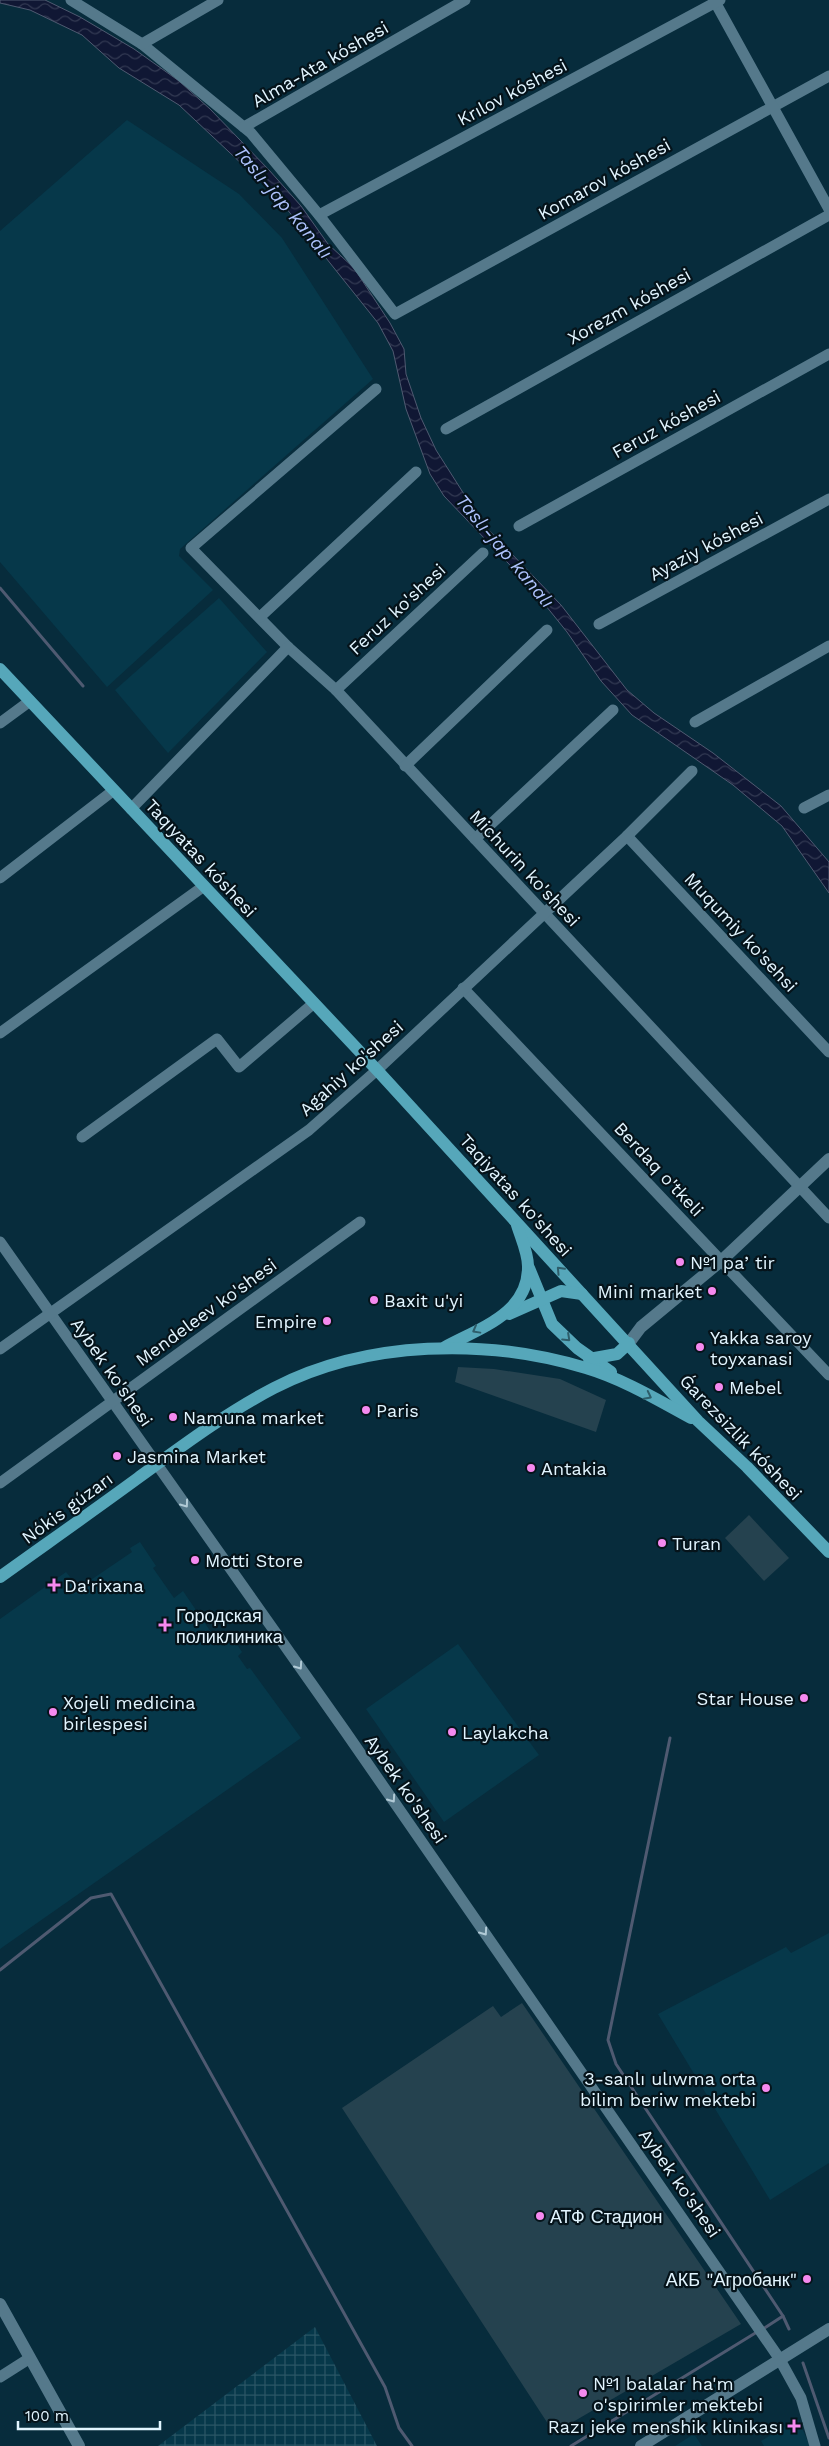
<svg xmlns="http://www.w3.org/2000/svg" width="829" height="2446" font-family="'Work Sans',sans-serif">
  <defs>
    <pattern id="industrial-grid" width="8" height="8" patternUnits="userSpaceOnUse" patternTransform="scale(1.25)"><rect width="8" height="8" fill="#06384a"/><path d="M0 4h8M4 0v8" fill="none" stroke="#2a5565"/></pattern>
    <pattern id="water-waves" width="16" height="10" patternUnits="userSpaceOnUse" patternTransform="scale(1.25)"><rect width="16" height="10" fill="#101734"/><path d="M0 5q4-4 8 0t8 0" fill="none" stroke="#323952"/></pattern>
  </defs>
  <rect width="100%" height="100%" fill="#072c3c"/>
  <!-- built -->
  <g fill="#06384a">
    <path d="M127,120L239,194L282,238L373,379L180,549L179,556L213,590L107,687L0,562V231Z"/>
    <path d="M219,598L267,652L168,753L115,690Z"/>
    <path d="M140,1542L156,1566L153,1568L174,1598L183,1591L215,1638L222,1634L227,1640L232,1637L242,1652L238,1656L247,1669L250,1668L301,1738L0,1949V1619L66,1572L79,1588L132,1552L130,1548Z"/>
    <path d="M458,1644L539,1755L444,1822L366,1709Z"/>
    <path d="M829,1933V2163L770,2200L658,2014L786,1947L791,1953Z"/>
    <path d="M798,2419L810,2446H764L761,2441Z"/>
    <path d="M694,2434L702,2446H675Z"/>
  </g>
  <!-- industrial -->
  <path fill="url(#industrial-grid)" d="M315,2327L377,2446H158L274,2358Z"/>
  <!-- green -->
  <g fill="#25424f">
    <path d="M458,1367L494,1369L560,1379L606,1400L596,1432L455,1382Z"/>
    <path d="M749,1515L789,1558L764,1581L725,1538Z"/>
    <path d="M522,2003L741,2324L554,2433L342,2108L493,2006L501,2017Z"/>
  </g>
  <!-- water -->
  <path fill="url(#water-waves)" stroke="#4f5a71" d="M0,0H45L80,17L134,49L179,81L210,109L269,170L301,206L328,244L354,268L390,323L404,349L406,374L421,418L436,450L483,524L561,605L627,690L654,713L713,753L781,806L829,862V893L782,826L733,785L632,715L601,681L567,632L529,585L444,496L430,474L406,409L393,351L378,323L278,198L179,105L119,68L82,35L30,10L0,3Z"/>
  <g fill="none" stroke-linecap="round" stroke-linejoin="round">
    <!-- stream -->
    <g stroke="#4f5a71" stroke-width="3">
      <path d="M0,588L83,686"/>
      <path d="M670,1738L608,2040L616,2064L783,2316L789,2329"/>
      <path d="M0,1970L91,1898L111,1894L385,2387L399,2428L412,2446"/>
      <path d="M763,2329L783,2316"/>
      <path d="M803,2363L829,2438"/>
      <path d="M571,2446L757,2332"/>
    </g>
    <!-- street -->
    <g stroke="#55798b" stroke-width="11">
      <path d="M71,0L142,44L251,133L319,215L395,314L829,76"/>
      <path d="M714,0L829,209"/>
      <path d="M142,44L218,0"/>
      <path d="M244,127L465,0"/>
      <path d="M319,215L720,0"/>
      <path d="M376,389L191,548L288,647L336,690L829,1218"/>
      <path d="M446,429L829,215"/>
      <path d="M519,526L829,354"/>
      <path d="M260,617L416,472"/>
      <path d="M599,624L829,499"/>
      <path d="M336,690L483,553"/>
      <path d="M695,722L829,646"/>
      <path d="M0,723L30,701"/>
      <path d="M405,766L547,630"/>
      <path d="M804,808L829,795"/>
      <path d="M131,809L288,647"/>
      <path d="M627,836L829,1052"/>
      <path d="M475,839L613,710"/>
      <path d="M0,878L114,790"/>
      <path d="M463,988L829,1375"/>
      <path d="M0,1033L204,886"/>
      <path d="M82,1137L217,1039L239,1067L314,1003"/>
      <path d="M0,1242L345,1731L779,2358L801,2398L815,2446"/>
      <path d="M0,1349L309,1130L377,1070L627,836L692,771"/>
      <path d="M0,1483L360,1222"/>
      <path d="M0,2377L30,2358"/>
    </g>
    <!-- secondary -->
    <g stroke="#55798b" stroke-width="12">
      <path d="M629,1343L641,1327L721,1261L829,1159"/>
      <path d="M0,2304L79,2446"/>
      <path d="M641,2446L829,2329"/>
    </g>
    <!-- primary -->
    <g stroke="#56a7ba" stroke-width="12">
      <path d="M0,669L377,1070L698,1421L747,1467L829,1552"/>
      <path d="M529,1268L552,1324L577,1348L611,1372"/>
      <path d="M509,1314L561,1291L582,1294"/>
      <path d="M445,1347C480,1328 529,1313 528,1266C528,1253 521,1238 517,1225"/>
      <path d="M589,1359L617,1354L629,1343"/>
      <path d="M0,1577C46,1544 93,1511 138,1478C182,1446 226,1413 274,1388C367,1340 487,1338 586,1368C623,1379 658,1400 691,1418"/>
    </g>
  </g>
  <!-- one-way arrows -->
  <defs><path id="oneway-chevron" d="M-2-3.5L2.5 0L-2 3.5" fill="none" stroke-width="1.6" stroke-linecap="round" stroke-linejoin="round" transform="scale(1.25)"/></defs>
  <g stroke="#2e5d6a">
    <use href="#oneway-chevron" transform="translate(560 1270) rotate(-133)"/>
    <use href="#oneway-chevron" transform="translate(476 1330) rotate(151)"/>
    <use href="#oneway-chevron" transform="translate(567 1338) rotate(43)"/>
    <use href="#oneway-chevron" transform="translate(648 1396) rotate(27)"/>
  </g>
  <g stroke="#b1cad6">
    <use href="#oneway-chevron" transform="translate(185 1504) rotate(54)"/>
    <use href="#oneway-chevron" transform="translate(299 1666) rotate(55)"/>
    <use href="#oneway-chevron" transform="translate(392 1799) rotate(55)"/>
    <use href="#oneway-chevron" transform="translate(484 1932) rotate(55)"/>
  </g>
  <!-- markers -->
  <g fill="#f589ef" stroke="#05131a" stroke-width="2">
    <circle cx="680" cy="1262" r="5"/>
    <circle cx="712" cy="1291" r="5"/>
    <circle cx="374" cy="1300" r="5"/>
    <circle cx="327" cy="1321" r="5"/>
    <circle cx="700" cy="1347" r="5"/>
    <circle cx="719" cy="1387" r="5"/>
    <circle cx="366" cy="1410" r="5"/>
    <circle cx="173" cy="1417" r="5"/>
    <circle cx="117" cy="1456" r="5"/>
    <circle cx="531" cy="1468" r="5"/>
    <circle cx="662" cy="1543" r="5"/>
    <circle cx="195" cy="1560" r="5"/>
    <path d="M51.5 1577.5h5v5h5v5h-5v5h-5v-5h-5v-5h5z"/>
    <path d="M162.5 1617.5h5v5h5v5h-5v5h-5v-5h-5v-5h5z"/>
    <circle cx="804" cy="1698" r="5"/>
    <circle cx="53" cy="1712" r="5"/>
    <circle cx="452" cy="1732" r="5"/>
    <circle cx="766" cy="2088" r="5"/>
    <circle cx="540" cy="2216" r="5"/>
    <circle cx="807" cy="2279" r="5"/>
    <circle cx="583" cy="2393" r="5"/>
    <path d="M791.5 2418.5h5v5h5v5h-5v5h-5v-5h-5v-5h5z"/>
  </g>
  <g text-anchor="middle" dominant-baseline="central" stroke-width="4.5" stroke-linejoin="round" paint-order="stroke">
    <!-- street labels -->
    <g font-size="18" fill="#e2f5ff" stroke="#05131a">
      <text transform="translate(320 64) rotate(-30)">Alma-Ata kóshesi</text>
      <text transform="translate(512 92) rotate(-28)">Krılov kóshesi</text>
      <text transform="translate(604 179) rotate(-29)">Komarov kóshesi</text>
      <text transform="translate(629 306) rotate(-29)">Xorezm kóshesi</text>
      <text transform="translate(666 424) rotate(-29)">Feruz kóshesi</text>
      <text transform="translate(706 546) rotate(-28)">Ayaziy kóshesi</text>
      <text transform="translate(397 609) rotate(-43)">Feruz ko'shesi</text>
      <text transform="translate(201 858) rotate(47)">Taqıyatas kóshesi</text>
      <text transform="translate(525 868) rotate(47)">Michurin ko'shesi</text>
      <text transform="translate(741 932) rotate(47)">Muqumiy ko'sehsi</text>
      <text transform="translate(351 1068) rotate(-42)">Agahiy ko'shesi</text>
      <text transform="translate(659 1169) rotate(47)">Berdaq o'tkeli</text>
      <text transform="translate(516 1195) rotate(48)">Taqiyatas ko'shesi</text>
      <text transform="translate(206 1312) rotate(-36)">Mendeleev ko'shesi</text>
      <text transform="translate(112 1372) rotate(55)">Aybek ko'shesi</text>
      <text transform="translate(741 1437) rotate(46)">Ǵarezsizlik kóshesi</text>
      <text transform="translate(67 1508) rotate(-36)">Nókis gúzarı</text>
      <text transform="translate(406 1789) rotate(55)">Aybek ko'shesi</text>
      <text transform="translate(680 2183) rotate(55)">Aybek ko'shesi</text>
    </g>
    <!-- poi labels -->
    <g font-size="18" fill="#e2f5ff" stroke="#05131a" text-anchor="start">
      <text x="690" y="1262">№1 paʼtir</text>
      <text x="702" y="1291" text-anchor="end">Mini market</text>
      <text x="384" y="1300">Baxit u'yi</text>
      <text x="317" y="1321" text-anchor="end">Empire</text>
      <text x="710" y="1337">Yakka saroy<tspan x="710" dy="21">toyxanasi</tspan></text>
      <text x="729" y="1387">Mebel</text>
      <text x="376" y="1410">Paris</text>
      <text x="183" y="1417">Namuna market</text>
      <text x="127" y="1456">Jasmina Market</text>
      <text x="541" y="1468">Antakia</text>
      <text x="672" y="1543">Turan</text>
      <text x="205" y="1560">Motti Store</text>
      <text x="64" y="1585">Da'rixana</text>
      <text x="176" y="1615">Городская<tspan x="176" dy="21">поликлиника</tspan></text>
      <text x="794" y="1698" text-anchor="end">Star House</text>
      <text x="63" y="1702">Xojeli medicina<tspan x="63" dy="21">birlespesi</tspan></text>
      <text x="462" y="1732">Laylakcha</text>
      <text x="756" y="2078" text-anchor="end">3-sanlı ulıwma orta<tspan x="756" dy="21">bilim beriw mektebi</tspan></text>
      <text x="550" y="2216">АТФ Стадион</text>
      <text x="797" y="2279" text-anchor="end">АКБ "Агробанк"</text>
      <text x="593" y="2383">№1 balalar ha'm<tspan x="593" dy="21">o'spirimler mektebi</tspan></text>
      <text x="783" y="2426" text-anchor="end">Razı jeke menshik klinikası</text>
    </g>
    <!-- water labels -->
    <g font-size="19" font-style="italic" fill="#afc3fe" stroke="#05131a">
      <text transform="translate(283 202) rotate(50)">Taslı-jap kanalı</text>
      <text transform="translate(505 551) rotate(50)">Taslı-jap kanalı</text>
    </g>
  </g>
  <!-- scale -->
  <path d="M18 2421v8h142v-8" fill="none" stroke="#e2f5ff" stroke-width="2.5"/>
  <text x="25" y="2421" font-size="15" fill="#e2f5ff" stroke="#05131a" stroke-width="4" paint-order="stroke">100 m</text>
</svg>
